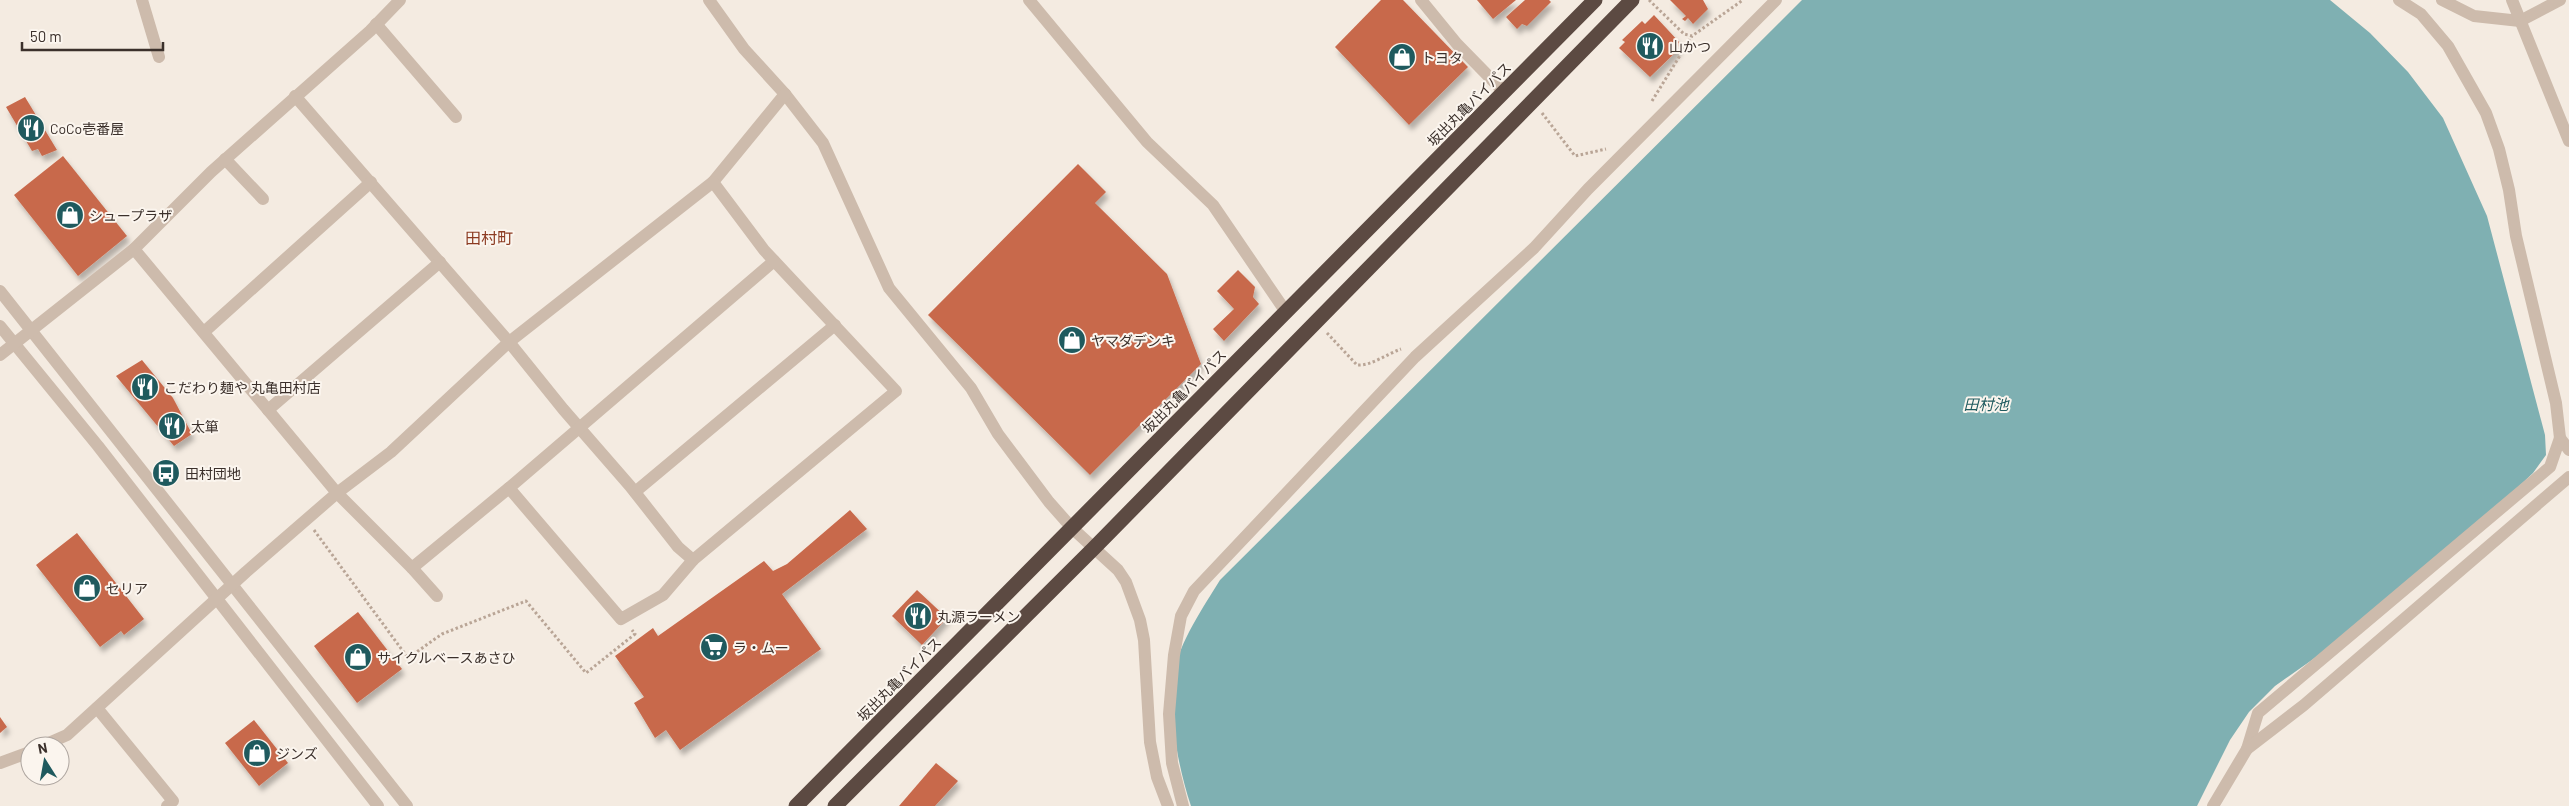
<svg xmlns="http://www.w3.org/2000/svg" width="2569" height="806" font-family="Barlow,'Noto Sans JP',sans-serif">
  <defs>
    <filter id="shadow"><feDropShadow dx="3" dy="5.5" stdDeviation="2.5" flood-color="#0004"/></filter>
  </defs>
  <rect width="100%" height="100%" fill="#f4ebe1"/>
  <!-- water -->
  <path fill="#7fb0b2" d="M1802,0H2330L2370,33L2408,72L2443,118L2487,216L2545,435L2546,455L2533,473L2493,511L2319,655L2275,686L2249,712L2230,740L2197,806H1191C1178,767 1168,714 1174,673C1179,643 1204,606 1220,580Z"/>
  <!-- building -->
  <g fill="#c8694b" filter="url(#shadow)">
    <path d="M1381,0H1403L1468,67L1409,125L1335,47Z"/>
    <path d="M1477,0H1516L1493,19Z"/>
    <path d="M1525,0H1549L1551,2L1527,26L1522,24L1517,29L1506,17Z"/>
    <path d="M1670,0H1703L1708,9L1693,24L1688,18L1685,21L1682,19L1686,16Z"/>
    <path d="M1654,15L1681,44L1677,48L1678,50L1650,77L1619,48L1625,42L1622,40L1642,21L1645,24Z"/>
    <path d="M25,97L57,150L42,156L38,149L32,151L6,107Z"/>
    <path d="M63,156L127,236L78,276L14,195Z"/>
    <path d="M1078,164L1106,192L1095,203L1167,274L1201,364L1090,475L928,315Z"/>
    <path d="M1238,270L1255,287L1253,297L1259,304L1224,341L1213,329L1234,309L1217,291Z"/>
    <path d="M142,360L173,398L192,434L174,446L116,376Z"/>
    <path d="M850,510L867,529L782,594L821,649L680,750L666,730L655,738L634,703L644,697L615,656L653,628L658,636L764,561L773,571L787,564Z"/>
    <path d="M77,533L144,619L124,635L121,631L100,647L36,565Z"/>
    <path d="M917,590L947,618L922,645L892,616Z"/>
    <path d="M358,612L402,669L357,703L314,646Z"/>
    <path d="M0,717L7,727L0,733Z"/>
    <path d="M254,720L288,763L259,786L225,743Z"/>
    <path d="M936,763L958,781L935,806H899Z"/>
  </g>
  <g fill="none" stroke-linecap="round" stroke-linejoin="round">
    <!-- path -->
    <g stroke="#b9a596" stroke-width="3" stroke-dasharray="2.5 2.5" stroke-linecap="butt">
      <path d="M1649,0L1684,34L1692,36L1743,0"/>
      <path d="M1652,101L1692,36"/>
      <path d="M1542,113L1575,156L1606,149"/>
      <path d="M1327,333L1357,365C1371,366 1387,354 1401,349"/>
      <path d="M314,530L408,658L442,634L526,601L586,673L635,634L632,630"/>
    </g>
    <!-- minor -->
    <g stroke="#cdbbac" stroke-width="12">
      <path d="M142,0L159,57"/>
      <path d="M709,0L744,49L785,94L823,143L889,288L971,388L998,434L1049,502L1072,528L1118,570L1126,582L1140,620L1144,640L1150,742L1157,777L1168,806"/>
      <path d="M1029,0L1147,142L1213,205L1286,312"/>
      <path d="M1421,0L1457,44L1504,92"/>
      <path d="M2399,0L2421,14L2448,46L2486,113L2499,149L2509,190L2516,236L2556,403L2560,438L2569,450"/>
      <path d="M2442,0L2474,16L2520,21L2560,0"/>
      <path d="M2512,0L2569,141"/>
      <path d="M376,24L456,117"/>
      <path d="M295,96L509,342L563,409L630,486L678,547L693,560"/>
      <path d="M225,159L263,199"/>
      <path d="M713,182L785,94"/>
      <path d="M0,291L407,806"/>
      <path d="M0,326L98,446L378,806"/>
      <path d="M204,332L371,182"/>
      <path d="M0,355L134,249L211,172L370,31L400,0"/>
      <path d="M268,410L440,262"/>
      <path d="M509,488L774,261"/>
      <path d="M635,492L835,325"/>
      <path d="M412,568L437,596"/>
      <path d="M97,708L173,801L167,806"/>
      <path d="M42,746L67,735L246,572L337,493L391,452L509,342L713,182L764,250L896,391L693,560L663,595L621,619L509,488L412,568L337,493L134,249"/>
      <path d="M2247,749L2258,713L2550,467L2560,438"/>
      <path d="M0,763L30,752"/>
      <path d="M1183,806L1172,763L1169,714L1174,655L1181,616L1194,591L1415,357L1534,248L1588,189L1776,0"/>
      <path d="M2213,806L2247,749L2304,705L2569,477"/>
    </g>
    <!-- highway -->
    <g stroke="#5c4a42" stroke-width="15">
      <path d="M796,806L1595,0"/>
      <path d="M835,806L1094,548L1632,0"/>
    </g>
  </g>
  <!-- icons -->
  <defs>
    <g id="restaurant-disc" transform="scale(1.4375)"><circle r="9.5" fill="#1f5a5e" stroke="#fbf5ee"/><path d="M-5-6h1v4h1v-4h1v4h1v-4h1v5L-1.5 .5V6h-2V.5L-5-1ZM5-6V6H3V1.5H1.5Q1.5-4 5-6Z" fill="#fff"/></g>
    <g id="shop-disc" transform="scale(1.4375)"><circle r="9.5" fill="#1f5a5e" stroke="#fbf5ee"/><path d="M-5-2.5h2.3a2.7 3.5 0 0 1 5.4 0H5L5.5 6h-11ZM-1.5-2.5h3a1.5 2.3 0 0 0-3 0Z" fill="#fff"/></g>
    <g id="bus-disc" transform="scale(1.4375)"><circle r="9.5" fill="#1f5a5e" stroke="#fbf5ee"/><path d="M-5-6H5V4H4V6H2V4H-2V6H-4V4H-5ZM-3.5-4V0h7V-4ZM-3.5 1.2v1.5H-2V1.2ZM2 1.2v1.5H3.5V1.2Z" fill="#fff"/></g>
    <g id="supermarket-disc" transform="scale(1.4375)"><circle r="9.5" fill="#1f5a5e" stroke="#fbf5ee"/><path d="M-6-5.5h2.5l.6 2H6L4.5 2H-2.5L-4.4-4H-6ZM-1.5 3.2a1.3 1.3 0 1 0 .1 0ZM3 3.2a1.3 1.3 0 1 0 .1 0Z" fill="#fff"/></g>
  </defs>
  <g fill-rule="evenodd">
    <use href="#restaurant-disc" x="1650" y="46"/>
    <use href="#shop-disc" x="1402" y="57"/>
    <use href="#restaurant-disc" x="31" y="128"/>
    <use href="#shop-disc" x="70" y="215"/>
    <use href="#shop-disc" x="1072" y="340"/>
    <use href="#restaurant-disc" x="145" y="387"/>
    <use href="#restaurant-disc" x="172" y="426"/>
    <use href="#bus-disc" x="166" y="473"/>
    <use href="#shop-disc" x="87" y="588"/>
    <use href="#restaurant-disc" x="918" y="616"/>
    <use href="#supermarket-disc" x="714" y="647"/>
    <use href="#shop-disc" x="358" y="657"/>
    <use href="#shop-disc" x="257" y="753"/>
  </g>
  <g text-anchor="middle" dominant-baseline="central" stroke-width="4" stroke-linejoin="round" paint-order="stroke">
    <!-- poi labels -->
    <g font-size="14" fill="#3b302b" stroke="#fbf5ee" text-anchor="start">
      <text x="1669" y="46">山かつ</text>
      <text x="1421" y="57">トヨタ</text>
      <text x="50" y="128">CoCo壱番屋</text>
      <text x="89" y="215">シュープラザ</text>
      <text x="1091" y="340">ヤマダデンキ</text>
      <text x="164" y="387">こだわり麺や 丸亀田村店</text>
      <text x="191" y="426">太箪</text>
      <text x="185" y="473">田村団地</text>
      <text x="106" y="588">セリア</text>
      <text x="937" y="616">丸源ラーメン</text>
      <text x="733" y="647">ラ・ムー</text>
      <text x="377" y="657">サイクルベースあさひ</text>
      <text x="276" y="753">ジンズ</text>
    </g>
    <!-- street labels -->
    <g font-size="14" fill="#3b302b" stroke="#fbf5ee">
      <text transform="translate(1469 104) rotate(-45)">坂出丸亀バイパス</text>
      <text transform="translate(1184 391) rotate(-45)">坂出丸亀バイパス</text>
      <text transform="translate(899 679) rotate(-45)">坂出丸亀バイパス</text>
    </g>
    <!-- water labels -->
    <g font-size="15" font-style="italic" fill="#1f5a5e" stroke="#fbf5ee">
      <text x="1986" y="404">田村池</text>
    </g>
    <!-- quarter labels -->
    <g font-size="16" fill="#8c3b22" stroke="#fbf5ee">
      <text x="489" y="237">田村町</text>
    </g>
  </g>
  <!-- north arrow -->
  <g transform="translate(45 761) rotate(349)"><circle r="24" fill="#fbf5ee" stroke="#aea6a0"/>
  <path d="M0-4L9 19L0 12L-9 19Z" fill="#1f5a5e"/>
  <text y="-8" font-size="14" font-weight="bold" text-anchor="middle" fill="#3b302b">N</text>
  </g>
  <!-- scale -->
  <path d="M22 42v8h141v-8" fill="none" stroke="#3b302b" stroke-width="2.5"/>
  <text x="30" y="42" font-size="15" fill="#3b302b" stroke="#fbf5ee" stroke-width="4" paint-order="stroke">50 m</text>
</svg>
